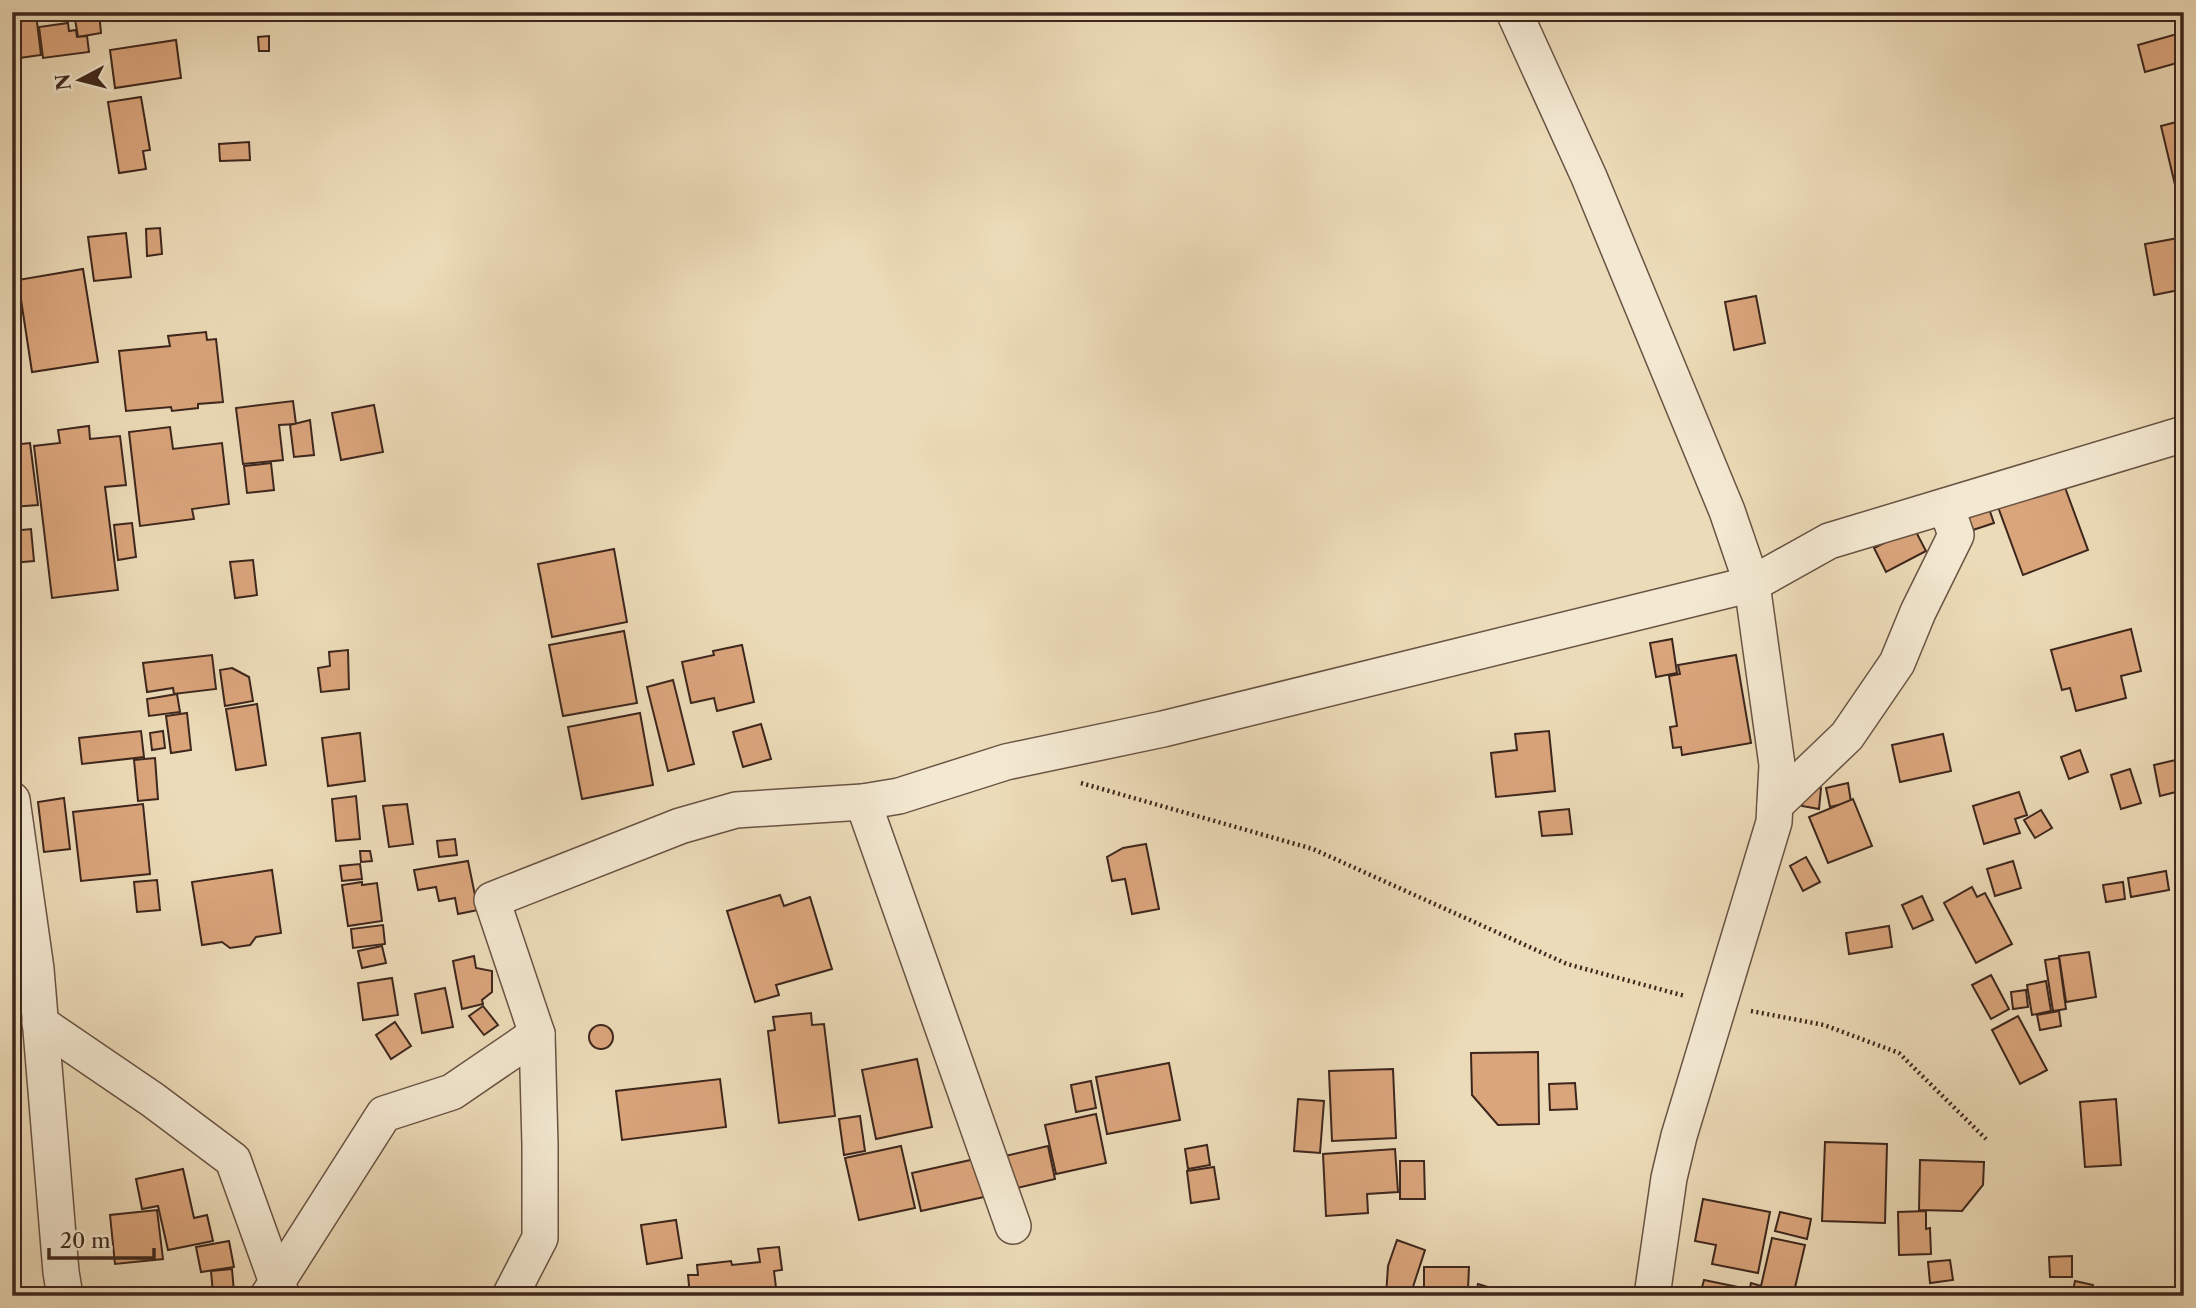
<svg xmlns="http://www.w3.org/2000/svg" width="2196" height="1308" font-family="'Libre Caslon Text',serif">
  <rect width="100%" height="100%" fill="#ecdbb8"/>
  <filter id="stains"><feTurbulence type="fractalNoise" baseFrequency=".00286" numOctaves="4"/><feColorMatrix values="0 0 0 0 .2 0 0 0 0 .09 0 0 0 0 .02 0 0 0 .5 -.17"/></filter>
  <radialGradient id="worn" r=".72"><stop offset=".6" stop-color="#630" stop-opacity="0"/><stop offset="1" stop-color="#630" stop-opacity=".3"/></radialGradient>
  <!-- building -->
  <g fill="#dba57c" stroke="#3d261c" stroke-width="2">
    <path d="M12,12H23V16L36,14L41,55L12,59Z"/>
    <path d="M67,12H99L101,33L78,37L75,19H68Z"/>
    <path d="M68,23L69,31L76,30L77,37L87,36L89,52L43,58L39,27Z"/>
    <path d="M2184,32V61L2145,72L2138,45Z"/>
    <path d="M269,36V51H259L258,37Z"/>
    <path d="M176,40L181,78L115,88L110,50Z"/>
    <path d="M141,97L150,150L143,151L146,169L119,173L108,102Z"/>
    <path d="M2184,120V209L2181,210L2161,126Z"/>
    <path d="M249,142L250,160L220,161L219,144Z"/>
    <path d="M160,228L162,254L147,256L146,229Z"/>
    <path d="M126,233L131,277L94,281L88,237Z"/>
    <path d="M2184,237V289L2154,295L2145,244Z"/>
    <path d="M83,269L98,362L32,372L18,280Z"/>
    <path d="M1756,296L1765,343L1734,350L1725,302Z"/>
    <path d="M206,332L207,340L216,339L223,402L198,404V408L172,411L171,407L126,411L119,351L170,346L168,336Z"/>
    <path d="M293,401L296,424L279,425L283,460L243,464L236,408Z"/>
    <path d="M374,405L383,452L341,460L332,413Z"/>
    <path d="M310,420L314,455L294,457L290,425Z"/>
    <path d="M89,426L90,439L120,436L126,485L105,487L118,590L52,598L34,446L60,443L58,430Z"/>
    <path d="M170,427L173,449L222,443L229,504L192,509L194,519L140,526L129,432Z"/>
    <path d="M30,443L38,505L12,507V445Z"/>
    <path d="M271,463L274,490L247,493L244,466Z"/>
    <path d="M2063,482L2088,550L2023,575L1998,507Z"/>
    <path d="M1986,500L1994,523L1973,530L1965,508Z"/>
    <path d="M132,523L136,557L118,560L114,525Z"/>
    <path d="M1914,528L1926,551L1886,572L1874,548Z"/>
    <path d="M31,529L34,561L12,563V531Z"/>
    <path d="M614,549L627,622L552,637L538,564Z"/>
    <path d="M253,560L257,595L235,598L230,562Z"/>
    <path d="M2131,629L2141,671L2121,676L2126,698L2076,711L2070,688L2062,690L2051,650Z"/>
    <path d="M624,631L637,703L563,716L549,645Z"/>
    <path d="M1672,639L1677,673L1656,677L1650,643Z"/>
    <path d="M742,645L754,702L717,711L714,698L691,703L682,662L714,655L713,651Z"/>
    <path d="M348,650L349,689L321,692L318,668L330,666L329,652Z"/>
    <path d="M212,655L216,689L174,694L173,688L147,692L143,663Z"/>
    <path d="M1736,655L1751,743L1682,755L1681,747L1673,748L1670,727L1677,726L1669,676L1680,674L1678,665Z"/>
    <path d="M232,668L249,677L253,701L225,706L220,670Z"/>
    <path d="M673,680L694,764L668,771L647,687Z"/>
    <path d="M177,694L180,712L149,716L147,699Z"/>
    <path d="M257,704L266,765L236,770L226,709Z"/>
    <path d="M187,713L191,750L171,753L166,716Z"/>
    <path d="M640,713L653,785L582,799L568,727Z"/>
    <path d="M761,724L771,759L743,767L733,732Z"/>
    <path d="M141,731L144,757L82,764L79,738Z"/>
    <path d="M163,731L165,748L152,750L150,733Z"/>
    <path d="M1549,731L1555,791L1496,797L1491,753L1517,750L1515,734Z"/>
    <path d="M360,733L365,781L328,786L322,738Z"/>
    <path d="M1943,734L1951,771L1900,782L1892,745Z"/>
    <path d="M2080,750L2088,772L2069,779L2061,757Z"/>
    <path d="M155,758L158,799L138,801L134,760Z"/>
    <path d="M2184,758V790L2160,796L2154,765Z"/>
    <path d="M2130,769L2141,803L2121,809L2111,775Z"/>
    <path d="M1848,783L1851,802L1830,807L1826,788Z"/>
    <path d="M1805,785L1821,788L1819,809L1802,806Z"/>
    <path d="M2019,792L2027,815L2015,819L2020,833L1984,844L1973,806Z"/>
    <path d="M356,796L360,839L336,841L332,799Z"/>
    <path d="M64,798L70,849L44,852L38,802Z"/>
    <path d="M1853,799L1872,846L1828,863L1809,817Z"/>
    <path d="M143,804L150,874L81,881L73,812Z"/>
    <path d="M407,804L413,844L389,847L383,806Z"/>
    <path d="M1569,809L1572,834L1542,836L1539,812Z"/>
    <path d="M2041,810L2052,828L2035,838L2024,820Z"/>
    <path d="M455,839L457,855L439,857L437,841Z"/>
    <path d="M1146,844L1159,909L1132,914L1125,879L1112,881L1107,857L1123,848Z"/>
    <path d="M360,851H370L372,861L361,862Z"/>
    <path d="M1806,857L1820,882L1803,891L1790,866Z"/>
    <path d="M2184,860V887L2178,888L2175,861Z"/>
    <path d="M468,861L478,910L458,914L455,898L439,901L436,887L418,890L414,870Z"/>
    <path d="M2013,861L2021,888L1995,896L1987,869Z"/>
    <path d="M360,864L362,879L342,881L340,866Z"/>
    <path d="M272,870L281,933L256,937L250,945L230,948L222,942L202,945L192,882Z"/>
    <path d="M2166,871L2169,890L2131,897L2128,878Z"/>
    <path d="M157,880L160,910L137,912L134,882Z"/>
    <path d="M362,882V885L377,883L382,921L348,926L342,885Z"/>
    <path d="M2123,882L2125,899L2106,902L2103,885Z"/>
    <path d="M1972,887L1977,897L1985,893L2012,944L1976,963L1944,903Z"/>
    <path d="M780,895L784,906L810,897L832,969L776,985L779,995L755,1002L727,911Z"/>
    <path d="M1922,896L1933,920L1913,929L1902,905Z"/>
    <path d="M383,925L385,944L353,948L351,929Z"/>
    <path d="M1889,926L1892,947L1849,954L1846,933Z"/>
    <path d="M382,946L386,963L362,968L358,951Z"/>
    <path d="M2089,952L2096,997L2066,1002L2059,956Z"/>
    <path d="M474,956L476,968L492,971V992L482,1000L483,1004L462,1009L453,961Z"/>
    <path d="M2059,958L2066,1009L2053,1011L2045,960Z"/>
    <path d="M1991,975L2009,1009L1991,1019L1972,985Z"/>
    <path d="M392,978L398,1015L363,1020L358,983Z"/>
    <path d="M2046,981L2051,1011L2032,1015L2027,985Z"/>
    <path d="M445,988L453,1027L422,1033L415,994Z"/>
    <path d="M2026,990L2028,1007L2013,1009L2011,992Z"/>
    <path d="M483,1006L498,1025L484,1035L469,1016Z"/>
    <path d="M2059,1011L2061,1026L2040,1030L2037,1015Z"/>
    <path d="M811,1013L812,1025L824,1024L835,1116L779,1123L768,1031L775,1030L773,1017Z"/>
    <path d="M2018,1016L2047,1070L2020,1084L1992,1030Z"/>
    <path d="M395,1022L411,1046L391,1059L376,1035Z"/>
    <circle cx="601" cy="1037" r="12"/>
    <path d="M1538,1052L1539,1124L1498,1125L1472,1095L1471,1053Z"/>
    <path d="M917,1059L932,1127L876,1139L862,1070Z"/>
    <path d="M1169,1063L1180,1120L1107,1134L1096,1077Z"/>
    <path d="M1393,1069L1396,1138L1332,1141L1329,1071Z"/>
    <path d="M720,1079L726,1127L622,1140L616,1091Z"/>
    <path d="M1091,1081L1096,1108L1076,1112L1071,1085Z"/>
    <path d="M1575,1083L1577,1109L1550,1110L1549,1084Z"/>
    <path d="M1298,1099L1324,1101L1320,1153L1294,1151Z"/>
    <path d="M2116,1099L2121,1165L2085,1167L2080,1102Z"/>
    <path d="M1096,1114L1106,1163L1056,1174L1045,1125Z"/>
    <path d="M860,1116L865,1151L844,1155L839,1119Z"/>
    <path d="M1825,1142L1887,1144L1885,1223L1822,1221Z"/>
    <path d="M1207,1145L1210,1165L1188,1169L1185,1149Z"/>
    <path d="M901,1146L915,1208L859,1220L845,1158Z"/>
    <path d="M1048,1146L1055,1179L1009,1190L1001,1157Z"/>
    <path d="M1395,1149L1398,1192L1367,1194L1368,1213L1326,1216L1323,1154Z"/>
    <path d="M975,1159L984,1197L921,1211L912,1173Z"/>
    <path d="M1920,1160L1984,1162L1983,1185L1962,1211L1919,1210Z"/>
    <path d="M1400,1161H1424L1425,1199H1400Z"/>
    <path d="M1214,1167L1219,1199L1191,1203L1187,1171Z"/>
    <path d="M183,1169L194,1218L207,1215L213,1241L168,1250L158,1206L142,1209L136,1179Z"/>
    <path d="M1703,1199L1770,1212L1758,1273L1712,1264L1716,1245L1695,1241Z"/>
    <path d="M157,1210L163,1259L115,1264L110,1215Z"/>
    <path d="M1926,1211V1229L1930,1228L1931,1254L1899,1255L1898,1212Z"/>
    <path d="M1780,1212L1811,1219L1807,1239L1775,1231Z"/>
    <path d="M676,1220L682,1258L647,1264L641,1225Z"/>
    <path d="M1772,1238L1805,1245L1793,1296H1748L1751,1283L1761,1286Z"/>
    <path d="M1397,1240L1425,1250L1410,1296H1386L1388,1266Z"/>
    <path d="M229,1241L234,1267L201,1272L196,1247Z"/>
    <path d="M779,1247L782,1270L774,1271L777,1296H690L688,1275H698L697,1265L731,1261L732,1265L760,1262L758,1249Z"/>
    <path d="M2072,1256V1277H2050L2049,1257Z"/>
    <path d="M1950,1260L1953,1280L1930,1283L1928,1262Z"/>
    <path d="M1424,1267H1469L1468,1289H1424Z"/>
    <path d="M232,1269L234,1292L213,1294L211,1271Z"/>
    <path d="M1704,1280L1743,1288L1741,1296L1700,1295Z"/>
    <path d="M2075,1281L2093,1285L2091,1296H2072Z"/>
    <path d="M1478,1284L1504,1292L1503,1296H1475Z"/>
  </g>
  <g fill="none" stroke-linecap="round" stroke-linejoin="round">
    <!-- minor casing -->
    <g stroke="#695343" stroke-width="38">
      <g id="minor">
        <path d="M1514,12L1589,177L1727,511L1752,584L1777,765L1774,822L1679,1136L1669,1178L1652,1296"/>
        <path d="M12,800L36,969L61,1272L65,1296"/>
        <path d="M863,802L1013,1226"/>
        <path d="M1775,805L1847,736L1897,663L1918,612L1956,535L1946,506"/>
        <path d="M40,1023L153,1100L233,1160L282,1296"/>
        <path d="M268,1296L384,1114L452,1092L537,1034"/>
        <path d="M510,1296L540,1238V1145L537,1034L492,900L680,826L736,810L863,802L899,796L1006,762L1163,729L1752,584L1829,541L2184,434"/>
      </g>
    </g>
    <!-- path -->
    <g stroke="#3d261c" stroke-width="4.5" stroke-dasharray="2 3.5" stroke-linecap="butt">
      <path d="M1081,783L1313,849L1567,964L1685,996"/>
      <path d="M1751,1011L1824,1025L1899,1053L1986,1139"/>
    </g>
    <!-- minor -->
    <use href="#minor" stroke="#f3e8d1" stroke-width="35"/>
  </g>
  <!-- margin -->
  <rect width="2196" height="1308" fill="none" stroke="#ecdbb8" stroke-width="42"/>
  <rect x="14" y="14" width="2168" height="1280" fill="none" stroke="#3d261c" stroke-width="3.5"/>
  <rect x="21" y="21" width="2154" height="1266" fill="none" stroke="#3d261c" stroke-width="2"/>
  <!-- north arrow -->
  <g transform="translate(80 80) rotate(263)" stroke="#f3e8d1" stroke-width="5" paint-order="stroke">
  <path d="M0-5L12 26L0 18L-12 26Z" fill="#3d261c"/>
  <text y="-10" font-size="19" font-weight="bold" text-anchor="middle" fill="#3d261c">N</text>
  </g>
  <!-- scale -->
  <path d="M49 1248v10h105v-10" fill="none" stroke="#3d261c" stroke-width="3.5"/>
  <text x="60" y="1248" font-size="21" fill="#3d261c" stroke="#f3e8d1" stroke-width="5" paint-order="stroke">20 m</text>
  <rect width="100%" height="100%" filter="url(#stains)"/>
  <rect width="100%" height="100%" fill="url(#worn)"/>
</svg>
